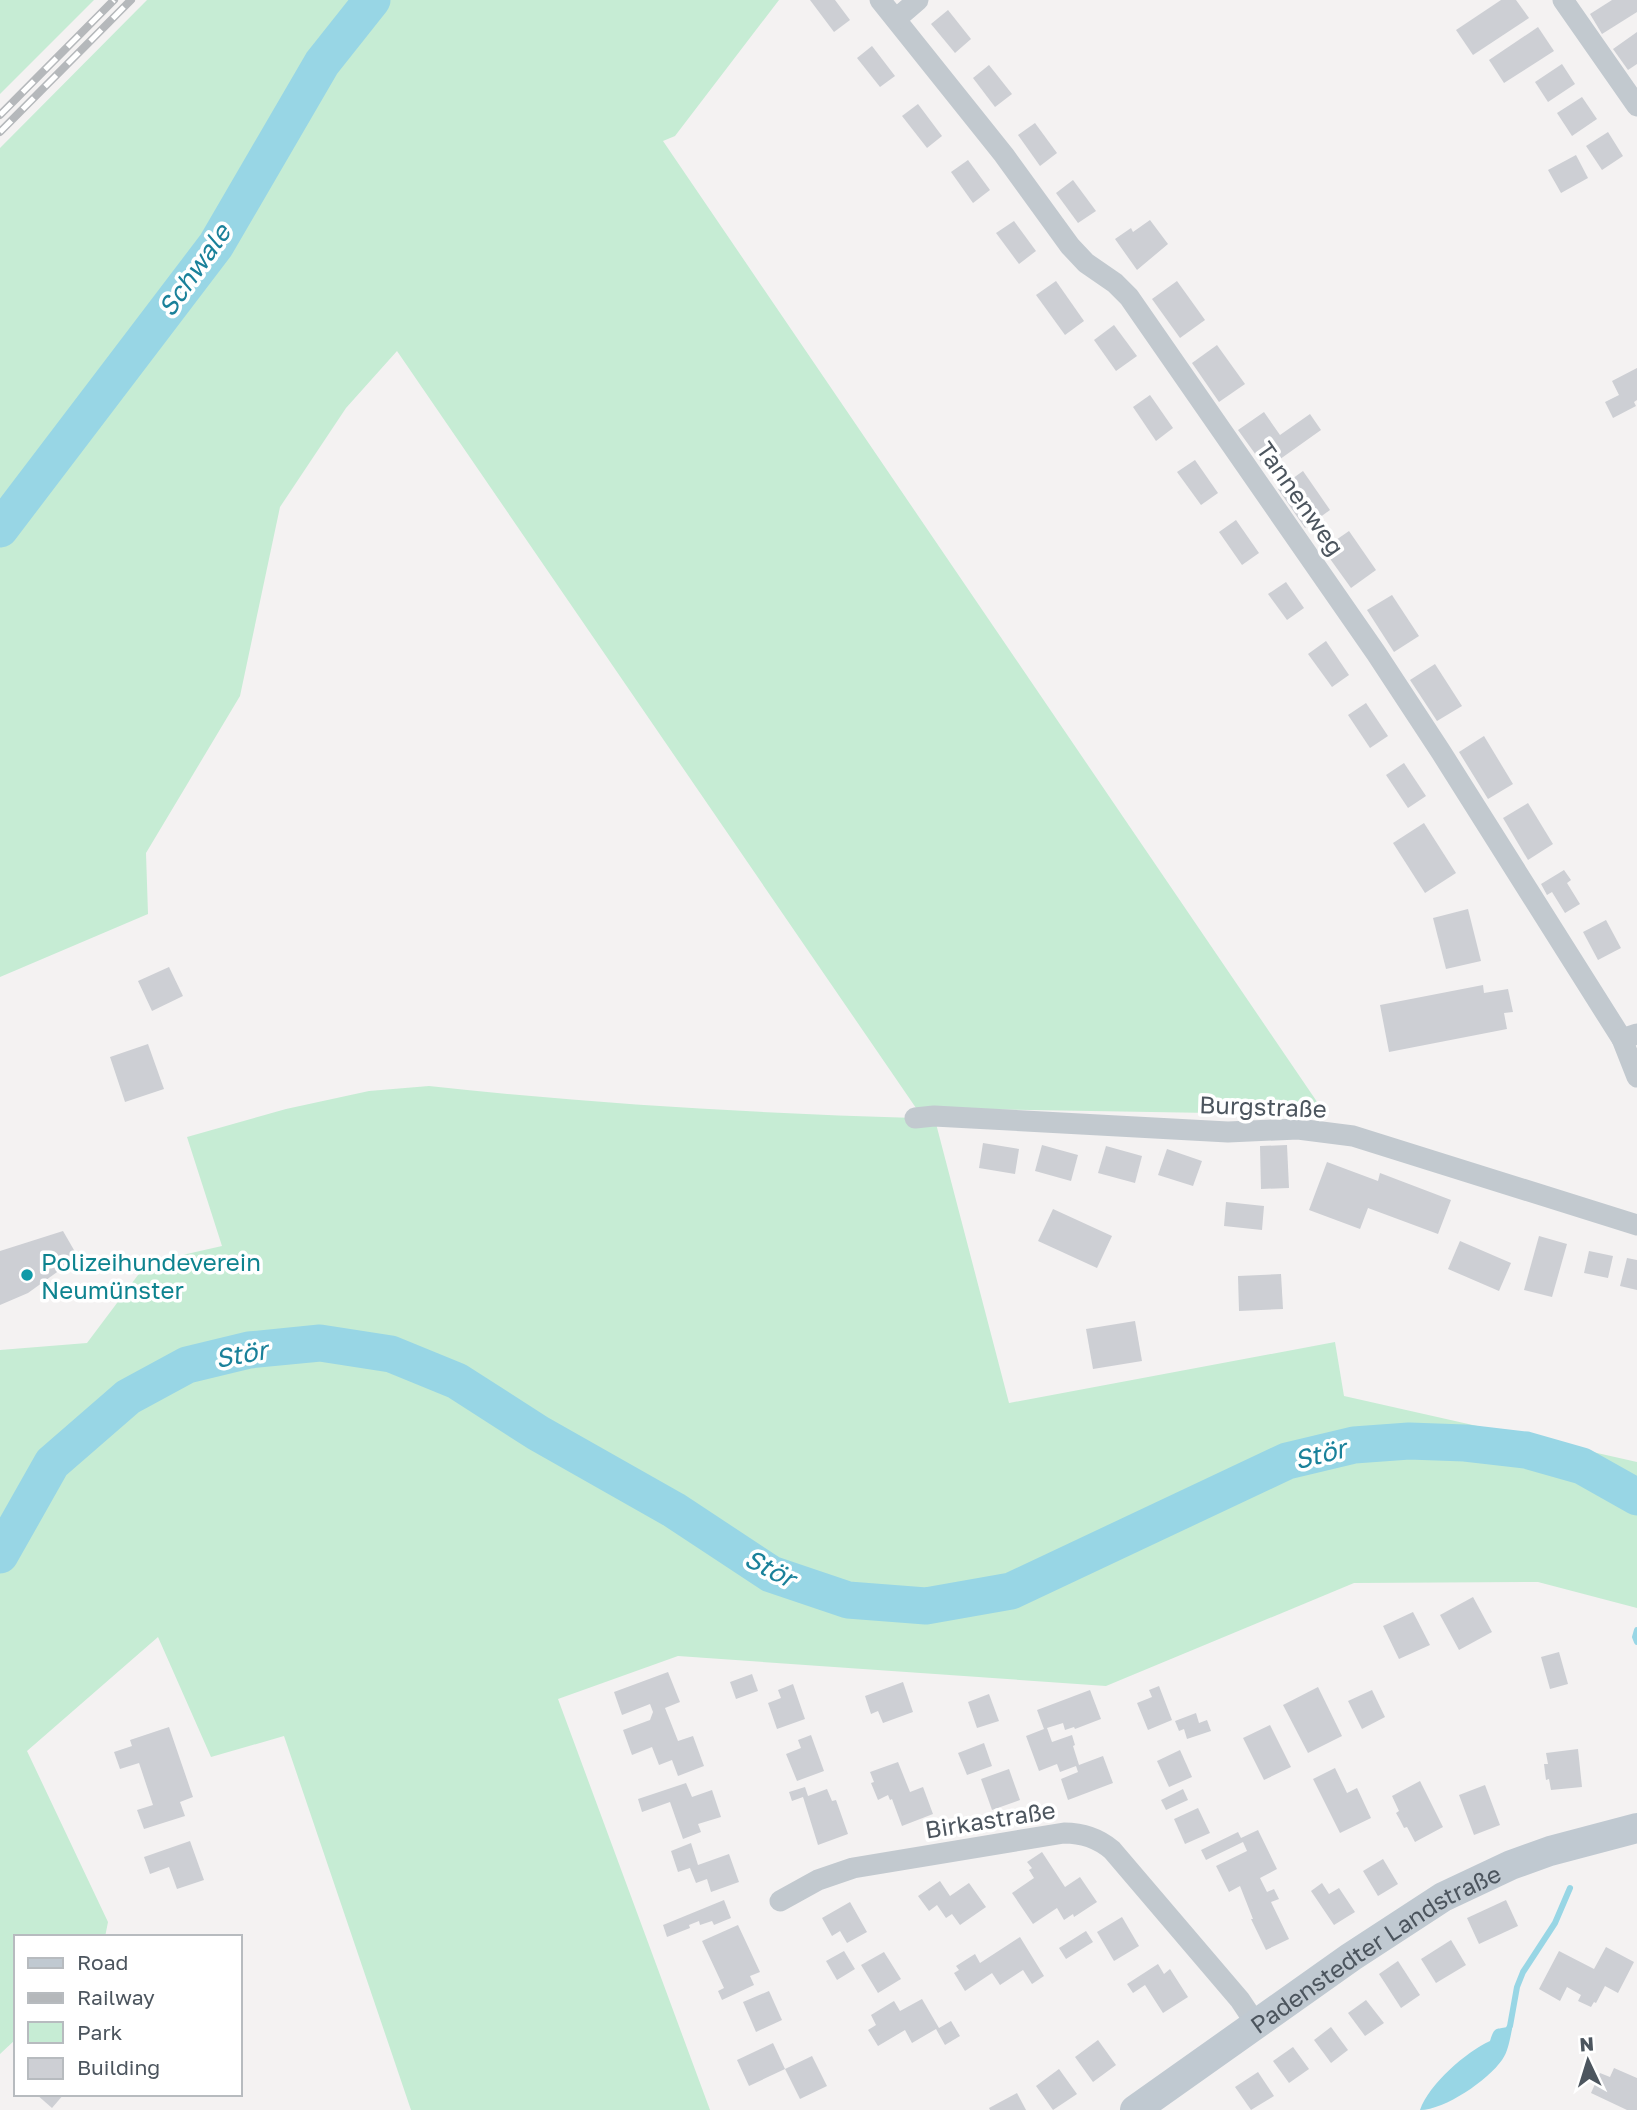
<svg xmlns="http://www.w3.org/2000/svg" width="1637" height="2110" font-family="'Golos Text',sans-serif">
  <rect width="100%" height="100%" fill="#f4f2f2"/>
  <!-- green -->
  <g fill="#c6ecd4" fill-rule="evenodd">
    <path d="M0,0H94L0,94Z"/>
    <path d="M147,0H779L675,136L663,141L1326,1115L916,1108L397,351L346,408L280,507L240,696L146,853L148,914L0,977V148Z"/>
    <path d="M429,1086C591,1104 753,1113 915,1118L934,1116L1009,1403L1335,1342L1344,1396L1637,1462V1608L1538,1582L1354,1583L1106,1686L678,1656L558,1699L710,2110H411L284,1736L211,1757L158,1637L27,1751L108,1922L105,1937H16V2039L0,2054V1350L87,1343L147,1263L222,1246L187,1137L286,1109L369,1091ZM571,1452L674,1510L747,1559Z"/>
  </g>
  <!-- water -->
  <path fill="#98d6e5" d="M1510,2026L1512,2029C1510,2039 1508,2052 1502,2060C1488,2080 1445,2110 1420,2110C1429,2084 1466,2052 1490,2041C1495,2024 1497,2031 1510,2026Z"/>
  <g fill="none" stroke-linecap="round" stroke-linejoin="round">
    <!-- stream -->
    <g stroke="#98d6e5" stroke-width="6">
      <path d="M1637,1630L1635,1637L1637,1642"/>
      <path d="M1507,2032L1510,2026L1517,1987L1523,1972L1555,1923L1570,1888"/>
    </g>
    <!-- river -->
    <g stroke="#98d6e5" stroke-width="37">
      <path d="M0,529L216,245L322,63L372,0"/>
      <path d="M0,1555L52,1463L128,1397L187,1365L249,1350L320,1343L391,1354L457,1381L538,1433L674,1510L771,1574L848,1600L926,1606L1011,1591L1287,1461L1354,1445L1409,1441L1465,1443L1526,1450L1582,1466L1637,1497"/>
    </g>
  </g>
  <!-- building -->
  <g fill="#cdcfd4">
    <path d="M810,0H835L850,20L834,32Z"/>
    <path d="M1501,0H1516L1529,18L1473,55L1456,30Z"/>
    <path d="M1612,0H1637V12L1602,34L1590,14Z"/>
    <path d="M948,10L971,39L955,53L931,24Z"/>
    <path d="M1538,27L1554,51L1504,83L1489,60Z"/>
    <path d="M1637,32V64L1628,70L1613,49Z"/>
    <path d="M872,46L895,76L880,87L857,58Z"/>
    <path d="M1562,64L1575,84L1548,102L1535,82Z"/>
    <path d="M989,65L1012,94L995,107L973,78Z"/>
    <path d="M1582,97L1597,119L1572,136L1557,113Z"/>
    <path d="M918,104L942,136L927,148L902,116Z"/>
    <path d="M1035,123L1057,153L1040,166L1018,135Z"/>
    <path d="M1608,132L1623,156L1602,170L1586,146Z"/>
    <path d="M1576,155L1588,178L1561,193L1548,170Z"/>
    <path d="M968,160L990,190L973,203L951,172Z"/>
    <path d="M1073,180L1096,211L1078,223L1056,193Z"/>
    <path d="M1150,220L1168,244L1137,270L1115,239L1131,228L1133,232Z"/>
    <path d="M1014,221L1036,251L1019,264L996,233Z"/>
    <path d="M1056,281L1084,321L1065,335L1036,295Z"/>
    <path d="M1177,281L1205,320L1180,338L1152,299Z"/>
    <path d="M1114,325L1137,356L1116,371L1094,340Z"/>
    <path d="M1217,345L1245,384L1219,402L1192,363Z"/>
    <path d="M1637,368V400L1634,402L1636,406L1613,418L1605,402L1619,395L1612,381Z"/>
    <path d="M1150,395L1173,428L1156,441L1133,407Z"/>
    <path d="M1264,412L1280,435L1310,414L1321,430L1266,469L1238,430Z"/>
    <path d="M1195,460L1218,493L1201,505L1177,472Z"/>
    <path d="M1303,471L1330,510L1305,528L1278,489Z"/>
    <path d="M1236,520L1259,553L1242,565L1219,532Z"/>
    <path d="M1349,531L1376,570L1351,588L1323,549Z"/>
    <path d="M1286,582L1304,608L1287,620L1268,594Z"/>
    <path d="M1392,595L1419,636L1394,652L1367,610Z"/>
    <path d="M1326,641L1349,675L1332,687L1308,654Z"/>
    <path d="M1435,664L1462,706L1437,721L1410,680Z"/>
    <path d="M1366,703L1388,736L1370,748L1348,715Z"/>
    <path d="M1484,736L1513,784L1488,799L1459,752Z"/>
    <path d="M1404,763L1426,796L1408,808L1386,775Z"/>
    <path d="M1528,803L1553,844L1528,860L1503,818Z"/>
    <path d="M1424,823L1456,873L1425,893L1393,843Z"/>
    <path d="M1564,870L1571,880L1567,883L1580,904L1565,913L1552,892L1547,895L1541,884Z"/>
    <path d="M1468,909L1481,961L1446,969L1433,918Z"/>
    <path d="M1606,920L1621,948L1598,960L1583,932Z"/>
    <path d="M169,967L183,996L152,1011L138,981Z"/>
    <path d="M1483,985L1484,993L1508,989L1513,1012L1504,1013L1507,1029L1389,1052L1380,1005Z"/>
    <path d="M148,1044L164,1089L125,1102L110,1057Z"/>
    <path d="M983,1143L1019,1149L1015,1174L979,1168Z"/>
    <path d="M1042,1145L1078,1155L1071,1181L1035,1171Z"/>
    <path d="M1287,1145L1289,1188L1261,1189L1260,1146Z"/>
    <path d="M1106,1146L1142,1156L1135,1183L1098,1173Z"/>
    <path d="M1167,1149L1202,1161L1193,1186L1158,1175Z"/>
    <path d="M1327,1162L1378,1181L1380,1173L1451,1200L1438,1234L1368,1208L1360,1229L1309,1210Z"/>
    <path d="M1226,1202L1264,1206L1262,1230L1224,1226Z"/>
    <path d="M1053,1209L1112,1236L1097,1268L1038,1241Z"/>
    <path d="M63,1231L78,1257L28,1293L0,1305V1251Z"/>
    <path d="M1539,1236L1567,1244L1552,1297L1524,1290Z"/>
    <path d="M1460,1241L1511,1263L1499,1291L1448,1269Z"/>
    <path d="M1589,1251L1613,1256L1608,1278L1584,1273Z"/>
    <path d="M1627,1258L1637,1260V1290L1620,1286Z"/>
    <path d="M1281,1274L1283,1309L1239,1311L1238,1276Z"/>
    <path d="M1135,1321L1142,1361L1093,1369L1086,1329Z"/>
    <path d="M1473,1597L1492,1632L1459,1650L1440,1615Z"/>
    <path d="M1413,1612L1430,1645L1399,1659L1383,1626Z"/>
    <path d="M1559,1652L1568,1684L1550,1689L1541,1657Z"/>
    <path d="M668,1672L680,1702L665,1708L678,1741L693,1736L704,1766L678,1776L672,1760L659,1765L652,1747L632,1755L623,1730L650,1720L653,1712L650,1704L622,1715L614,1692Z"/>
    <path d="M752,1674L758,1691L736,1699L730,1682Z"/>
    <path d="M903,1682L913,1712L883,1723L878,1711L871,1714L865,1696Z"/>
    <path d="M793,1684L805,1719L777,1729L768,1703L781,1698L778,1690Z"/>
    <path d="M1159,1686L1172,1720L1148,1730L1137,1703L1152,1697L1149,1690Z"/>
    <path d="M1318,1687L1342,1736L1308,1753L1283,1705Z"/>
    <path d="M1090,1690L1101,1719L1075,1729L1074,1727L1065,1730L1063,1723L1047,1728L1052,1742L1072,1735L1075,1745L1073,1746L1079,1765L1103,1756L1113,1783L1068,1800L1061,1779L1078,1772L1076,1766L1060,1772L1057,1764L1039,1771L1026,1736L1044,1729L1037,1710Z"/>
    <path d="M1372,1690L1385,1717L1362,1729L1348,1701Z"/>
    <path d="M989,1694L999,1721L977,1728L968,1702Z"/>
    <path d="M1196,1713L1199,1723L1207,1720L1211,1731L1187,1739L1184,1729L1179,1731L1175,1721Z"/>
    <path d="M1270,1725L1291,1767L1264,1780L1243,1738Z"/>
    <path d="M169,1727L193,1797L180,1802L185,1816L144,1829L137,1810L153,1805L139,1763L120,1769L114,1752L132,1746L130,1740Z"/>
    <path d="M811,1735L824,1771L797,1781L786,1754L801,1748L798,1740Z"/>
    <path d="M984,1743L992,1766L967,1775L958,1753Z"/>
    <path d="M1578,1749L1582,1787L1551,1790L1549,1779L1546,1780L1544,1764H1548L1546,1753Z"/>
    <path d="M1180,1750L1192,1777L1169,1787L1157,1761Z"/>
    <path d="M898,1762L910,1792L923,1787L933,1814L902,1826L892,1799L890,1800L888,1795L878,1800L871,1783L874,1782L870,1772Z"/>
    <path d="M1335,1768L1347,1793L1357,1788L1371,1818L1340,1833L1313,1779Z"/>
    <path d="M1009,1769L1020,1800L992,1810L981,1779Z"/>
    <path d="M1420,1781L1443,1827L1415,1842L1407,1827L1404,1828L1400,1820L1396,1813L1399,1811L1392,1796Z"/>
    <path d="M686,1783L692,1797L712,1790L721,1817L698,1824L701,1832L683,1839L670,1802L642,1812L638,1799Z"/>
    <path d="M1485,1785L1500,1825L1474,1835L1459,1795Z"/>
    <path d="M805,1787L808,1796L827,1789L832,1801L836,1800L848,1834L818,1845L803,1797L792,1801L789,1792Z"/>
    <path d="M1183,1789L1188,1800L1166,1810L1161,1800Z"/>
    <path d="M1198,1808L1210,1833L1185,1844L1174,1819Z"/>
    <path d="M1258,1830L1277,1869L1260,1878L1267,1892L1274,1889L1279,1899L1271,1902L1289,1939L1266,1950L1251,1919H1253L1240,1886L1229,1892L1216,1866L1247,1851L1243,1842L1206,1860L1201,1850L1238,1832L1241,1838Z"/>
    <path d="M190,1841L204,1880L177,1889L169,1867L150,1874L144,1857Z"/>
    <path d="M691,1843L698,1865L729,1854L739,1882L711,1892L707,1879L696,1883L690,1868L678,1872L671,1851Z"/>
    <path d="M1042,1852L1065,1887L1080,1877L1097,1902L1074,1917L1073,1914L1064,1920L1057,1908L1033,1924L1012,1893L1034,1878L1029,1870L1032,1868L1027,1862Z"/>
    <path d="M1383,1859L1398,1884L1378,1896L1363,1871Z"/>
    <path d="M940,1881L950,1896L969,1883L986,1907L960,1925L952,1914L946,1918L937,1905L929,1911L918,1896Z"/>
    <path d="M1322,1883L1329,1894L1339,1888L1355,1912L1334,1925L1311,1891Z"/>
    <path d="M724,1900L731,1918L714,1925L712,1921L700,1925L699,1921L689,1925L690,1928L667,1937L663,1925Z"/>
    <path d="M1506,1900L1518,1926L1479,1944L1467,1918Z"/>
    <path d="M850,1902L867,1932L847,1943L840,1931L832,1936L822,1918Z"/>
    <path d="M1122,1917L1139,1946L1114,1961L1097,1932Z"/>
    <path d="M738,1925L760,1972L750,1976L754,1985L722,2000L718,1991L724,1988L702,1941Z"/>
    <path d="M1086,1931L1093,1942L1066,1959L1059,1948Z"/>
    <path d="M1020,1937L1044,1976L1032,1984L1023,1970L1000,1985L992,1973L965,1991L954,1973L959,1970L956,1966L975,1954L980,1963Z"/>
    <path d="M1451,1940L1466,1965L1436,1983L1421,1959Z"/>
    <path d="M1606,1947L1634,1962L1618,1993L1605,1986L1596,2003L1594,2002L1591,2007L1578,2001L1581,1995L1567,1987L1560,2001L1539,1989L1559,1951L1594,1969Z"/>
    <path d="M844,1951L855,1969L837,1980L826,1961Z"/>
    <path d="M884,1952L901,1979L878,1993L861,1965Z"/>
    <path d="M1398,1961L1420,1995L1401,2008L1379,1974Z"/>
    <path d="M1158,1964L1164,1974L1170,1969L1188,1997L1163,2013L1145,1985L1133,1993L1127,1984Z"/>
    <path d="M769,1991L782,2020L756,2032L743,2002Z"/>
    <path d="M922,1999L939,2028L951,2021L960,2036L945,2045L936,2029L912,2043L905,2030L878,2046L868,2030L876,2025L871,2015L894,2001L900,2011Z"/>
    <path d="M1366,2000L1384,2023L1365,2036L1348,2013Z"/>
    <path d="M1331,2027L1348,2050L1331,2063L1314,2040Z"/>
    <path d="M1098,2040L1116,2065L1093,2082L1075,2057Z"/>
    <path d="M773,2043L785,2069L749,2086L737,2060Z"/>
    <path d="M1293,2047L1309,2069L1289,2083L1273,2061Z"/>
    <path d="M812,2056L827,2086L800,2099L785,2069Z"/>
    <path d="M1614,2068L1637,2078V2110H1627L1591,2093L1600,2073L1610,2077Z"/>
    <path d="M1059,2069L1077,2094L1053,2110L1036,2086Z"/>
    <path d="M1258,2072L1274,2096L1251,2110L1235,2087Z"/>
    <path d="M1017,2093L1026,2110H990L989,2108Z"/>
    <path d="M36,2094H64L52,2108Z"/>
  </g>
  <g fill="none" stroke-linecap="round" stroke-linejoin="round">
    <!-- street -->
    <g stroke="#c2c9cf" stroke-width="21">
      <path d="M880,0L1004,155L1070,246L1086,263L1115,283L1129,297L1376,653L1441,752L1622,1039"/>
      <path d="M1563,0L1637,106"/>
      <path d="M896,19L918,0"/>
      <path d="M1637,1034L1622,1039L1637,1077"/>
      <path d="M915,1118L934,1116L1228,1132L1298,1129L1353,1136L1637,1225"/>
      <path d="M780,1901L818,1880L853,1868L1064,1833C1083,1833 1098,1838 1112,1850L1240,2000L1256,2024"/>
    </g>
    <!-- secondary -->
    <path stroke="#c0c9d1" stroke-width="30" id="s1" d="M1135,2110L1351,1957L1443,1897L1511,1865L1550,1851L1637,1828"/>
    <!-- rail casing -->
    <g stroke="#b5b8bb" stroke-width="8">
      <g id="rail">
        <path d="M0,115L114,0"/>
        <path d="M0,132L131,0"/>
      </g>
    </g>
    <!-- rail -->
    <use href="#rail" stroke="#fff" stroke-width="5" stroke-dasharray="16" stroke-linecap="butt"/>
  </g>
  <!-- markers -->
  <circle fill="#0f9aa8" stroke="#fff" stroke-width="2.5" cx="27" cy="1275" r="7"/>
  <g text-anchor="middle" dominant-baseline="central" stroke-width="7" stroke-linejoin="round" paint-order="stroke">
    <!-- street labels -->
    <g font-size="24" fill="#4c555e" stroke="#fff">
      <text transform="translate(1301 498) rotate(55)">Tannenweg</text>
      <text transform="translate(1263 1106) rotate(2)">Burgstraße</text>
      <text transform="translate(990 1819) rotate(-9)">Birkastraße</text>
      <text stroke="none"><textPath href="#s1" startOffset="290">Padenstedter Landstraße</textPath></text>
    </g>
    <!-- culture labels -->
    <g font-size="24" fill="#0d838f" stroke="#fff" text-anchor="start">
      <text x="41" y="1261">Polizeihundeverein<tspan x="41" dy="28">Neumünster</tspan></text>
    </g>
    <!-- water labels -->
    <g font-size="26" font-style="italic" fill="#1a819a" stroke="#fff">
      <text transform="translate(194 270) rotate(-55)">Schwale</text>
      <text transform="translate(241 1354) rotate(-10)">Stör</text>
      <text transform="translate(1320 1454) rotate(-14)">Stör</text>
      <text transform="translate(770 1568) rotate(27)">Stör</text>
    </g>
  </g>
  <!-- legend -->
  <rect x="14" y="1935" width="228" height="161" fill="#ffffff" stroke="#b7bbbf" stroke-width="2"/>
  <rect x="28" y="1958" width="35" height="10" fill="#c0c9d1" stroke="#b7bbbf" stroke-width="2"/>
  <text x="77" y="1970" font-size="21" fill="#4c555e">Road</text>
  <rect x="28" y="1993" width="35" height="10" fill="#b5b8bb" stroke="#b7bbbf" stroke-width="2"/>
  <text x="77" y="2005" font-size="21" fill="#4c555e">Railway</text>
  <rect x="28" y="2022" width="35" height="21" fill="#c6ecd4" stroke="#b7bbbf" stroke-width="2"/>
  <text x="77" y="2040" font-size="21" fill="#4c555e">Park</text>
  <rect x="28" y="2058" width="35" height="21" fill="#cdcfd4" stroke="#b7bbbf" stroke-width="2"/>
  <text x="77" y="2075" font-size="21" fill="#4c555e">Building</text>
  <!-- north arrow -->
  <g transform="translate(1588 2061) rotate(356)" stroke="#ffffff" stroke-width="5" paint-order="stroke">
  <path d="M0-5L12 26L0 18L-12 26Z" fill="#4c555e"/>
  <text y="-10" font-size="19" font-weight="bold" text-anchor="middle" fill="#4c555e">N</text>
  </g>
</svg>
